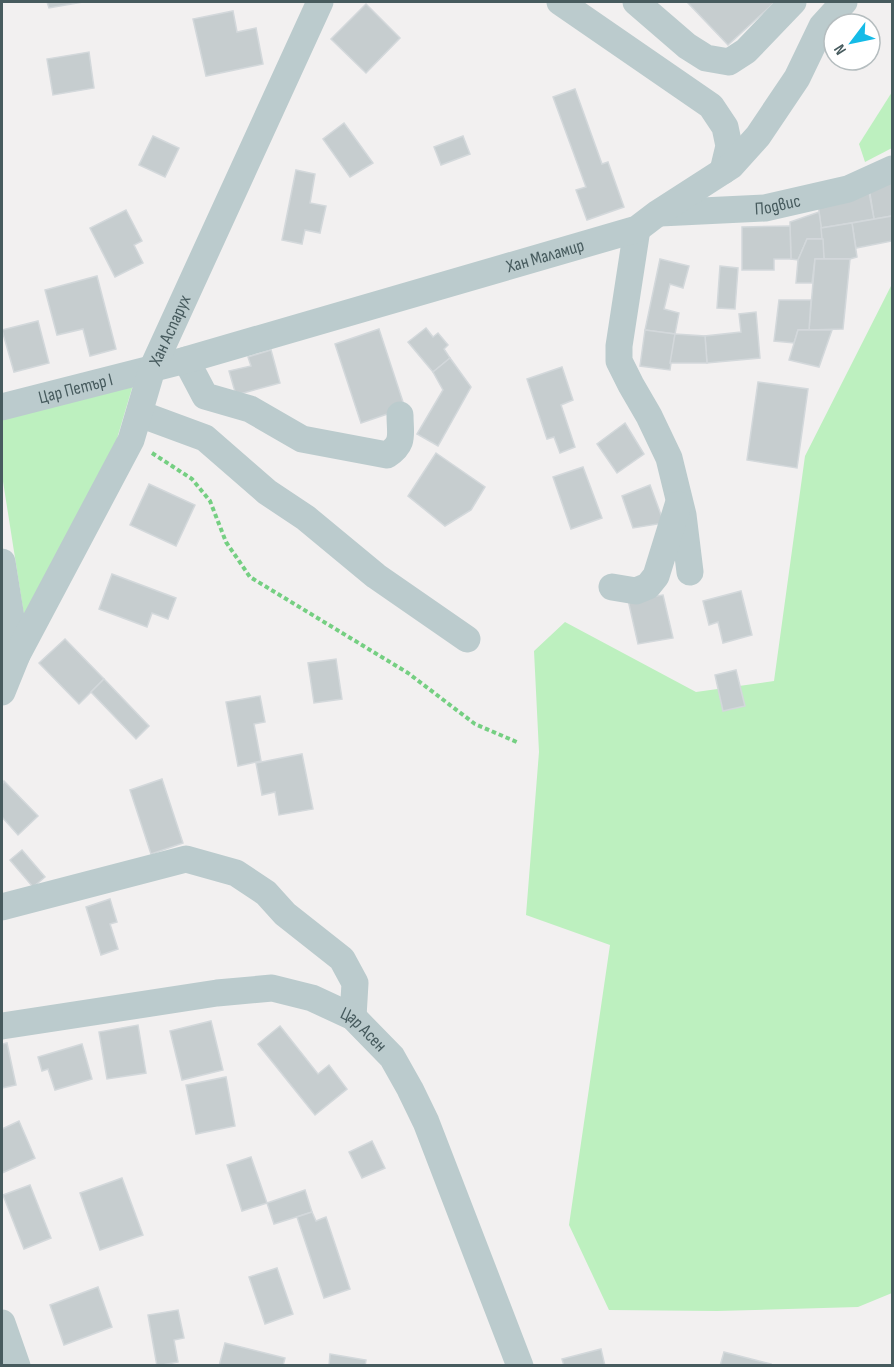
<svg xmlns="http://www.w3.org/2000/svg" width="894" height="1367" font-family="'Sofia Sans Condensed',sans-serif">
  <rect width="100%" height="100%" fill="#f2f0f0"/>
  <!-- green -->
  <g fill="#bdf0bf">
    <path d="M892,92V148L865,162L859,144Z"/>
    <path d="M892,284V1293L858,1307L717,1311L609,1310L569,1225L610,945L526,915L539,752L534,651L565,622L696,692L774,681L805,456Z"/>
    <path d="M133,385L116,442L24,615L2,475V418Z"/>
  </g>
  <!-- building -->
  <g fill="#c6cdcf" stroke="#d3d8db" stroke-width="1.5">
    <path d="M47,2H83L49,8Z"/>
    <path d="M687,2H775L728,45Z"/>
    <path d="M366,4L400,38L366,73L331,39Z"/>
    <path d="M233,11L237,32L256,28L263,64L206,76L193,19Z"/>
    <path d="M89,52L94,88L53,95L47,59Z"/>
    <path d="M575,89L602,164L608,162L624,207L587,220L576,190L586,187L553,97Z"/>
    <path d="M344,123L373,163L350,177L323,139Z"/>
    <path d="M153,136L179,148L165,177L139,165Z"/>
    <path d="M463,136L470,154L441,165L434,147Z"/>
    <path d="M296,170L315,174L310,203L326,206L320,233L305,230L302,244L282,240Z"/>
    <path d="M892,180V216L874,219L869,187Z"/>
    <path d="M869,192L874,219L821,228L818,202Z"/>
    <path d="M126,210L142,241L134,245L143,263L115,277L90,228Z"/>
    <path d="M819,212L823,239H807L798,260L791,259L790,222Z"/>
    <path d="M892,216V241L856,248L852,223Z"/>
    <path d="M852,223L857,257L850,259H824L821,228Z"/>
    <path d="M790,226L791,259H774V270H742V227Z"/>
    <path d="M807,239H823L824,259H815L812,283H796L798,260Z"/>
    <path d="M660,259L689,266L683,288L670,284L664,309L679,313L675,334L645,330Z"/>
    <path d="M815,259H850L843,329L809,330Z"/>
    <path d="M720,266L738,268L735,309L717,308Z"/>
    <path d="M97,276L116,349L90,356L83,329L57,335L45,290Z"/>
    <path d="M779,300H811L809,330H798L794,343L774,341Z"/>
    <path d="M756,312L760,358L707,363L705,336L741,332L739,314Z"/>
    <path d="M38,321L49,363L14,372L2,330Z"/>
    <path d="M426,328L433,337L438,333L448,345L444,349L450,358L433,372L408,342Z"/>
    <path d="M379,329L405,408L361,423L335,344Z"/>
    <path d="M645,330L675,334L670,370L640,366Z"/>
    <path d="M798,330H832L819,367L789,360Z"/>
    <path d="M675,334L705,336L707,363H670Z"/>
    <path d="M271,350L280,383L236,395L229,371L251,366L248,357Z"/>
    <path d="M450,358L471,387L438,446L417,434L443,390L433,372Z"/>
    <path d="M562,367L573,400L561,405L575,447L560,453L554,437L547,439L527,379Z"/>
    <path d="M758,382L808,389L797,468L747,460Z"/>
    <path d="M625,423L644,454L617,473L597,444Z"/>
    <path d="M436,453L485,487L471,510L445,526L408,496Z"/>
    <path d="M583,467L602,518L571,529L553,477Z"/>
    <path d="M149,484L195,505L176,546L130,525Z"/>
    <path d="M650,485L664,523L633,528L622,496Z"/>
    <path d="M112,574L176,598L168,619L152,613L147,627L99,609Z"/>
    <path d="M741,591L752,635L723,643L718,622L709,625L703,601Z"/>
    <path d="M663,595L673,638L638,644L628,600Z"/>
    <path d="M65,639L104,679L79,704L39,663Z"/>
    <path d="M336,659L342,699L314,703L308,663Z"/>
    <path d="M736,670L745,706L723,711L715,675Z"/>
    <path d="M104,679L149,726L136,739L91,692Z"/>
    <path d="M260,696L265,722L254,724L261,761L238,766L226,702Z"/>
    <path d="M302,754L313,809L279,815L275,792L262,795L256,763Z"/>
    <path d="M162,779L183,843L151,854L130,790Z"/>
    <path d="M4,781L38,816L18,835L2,817V785Z"/>
    <path d="M22,850L45,877L33,887L10,860Z"/>
    <path d="M110,899L117,922L110,924L118,949L101,955L86,907Z"/>
    <path d="M211,1021L223,1070L182,1080L170,1031Z"/>
    <path d="M138,1025L146,1073L107,1079L99,1032Z"/>
    <path d="M280,1026L318,1074L329,1065L347,1089L315,1115L258,1044Z"/>
    <path d="M7,1043L16,1085L2,1088V1044Z"/>
    <path d="M82,1044L92,1079L55,1090L48,1069L42,1071L38,1057Z"/>
    <path d="M226,1077L235,1126L196,1134L186,1085Z"/>
    <path d="M19,1121L35,1158L2,1173V1129Z"/>
    <path d="M372,1141L385,1168L362,1178L349,1152Z"/>
    <path d="M251,1157L267,1203L242,1211L227,1165Z"/>
    <path d="M122,1178L143,1235L100,1250L80,1193Z"/>
    <path d="M30,1185L51,1238L24,1249L3,1195Z"/>
    <path d="M305,1190L312,1212L274,1224L267,1203Z"/>
    <path d="M312,1212L316,1221L326,1217L350,1289L324,1298L297,1217Z"/>
    <path d="M277,1268L293,1314L265,1324L249,1277Z"/>
    <path d="M98,1287L112,1327L64,1345L50,1305Z"/>
    <path d="M178,1310L184,1338L174,1340L178,1362L157,1366L148,1315Z"/>
    <path d="M225,1343L285,1358L283,1366H219Z"/>
    <path d="M601,1349L605,1366H564L562,1359Z"/>
    <path d="M724,1352L771,1364L770,1366H720Z"/>
    <path d="M330,1354L366,1360L365,1366H329Z"/>
  </g>
  <g fill="none" stroke-linecap="round" stroke-linejoin="round">
    <!-- path -->
    <path stroke="#75cf82" stroke-width="4" stroke-dasharray="4.5 3" stroke-linecap="butt" d="M152,453L192,479L210,501L226,542L250,577L408,673L475,724L519,743"/>
    <!-- minor -->
    <g stroke="#bbcbcd" stroke-width="27">
      <path d="M560,2L711,106L725,127L729,146L723,171"/>
      <path d="M636,2L687,46L706,58L729,62L746,51L793,2"/>
      <path id="s1" d="M660,213L765,208L848,189L892,169"/>
      <path d="M637,229L619,346V361L631,385L649,416L669,458L683,515L690,572"/>
      <path d="M186,360L205,396L250,409L302,439L387,455C405,443 400,435 400,415"/>
      <path id="s2" d="M2,407L186,360L637,229L658,213L731,166L758,136L797,78L822,26L844,2"/>
      <path d="M140,414L205,438L267,492L306,518L376,576L467,639"/>
      <path d="M2,562L17,655"/>
      <path d="M612,587L636,591L648,586L656,576L678,505"/>
      <path id="s3" d="M2,692L17,655L131,440L152,369L320,2"/>
      <path d="M2,907L186,859L236,873L266,893L285,914L342,959L355,983L353,1017"/>
      <path id="s4" d="M2,1026L217,993L272,988L312,998L353,1017L392,1057L410,1089L426,1122L520,1366"/>
      <path d="M2,1323L17,1366"/>
    </g>
  </g>
  <g text-anchor="middle" dominant-baseline="central" stroke-width="4.5" stroke-linejoin="round" paint-order="stroke">
    <!-- street labels -->
    <g font-size="18" fill="#475b5e" stroke="#fff">
      <text stroke="none"><textPath href="#s1" startOffset="118">Подвис</textPath></text>
      <text stroke="none"><textPath href="#s2" startOffset="564">Хан Маламир</textPath></text>
      <text stroke="none"><textPath href="#s3" startOffset="400">Хан Аспарух</textPath></text>
      <text stroke="none"><textPath href="#s2" startOffset="76">Цар Петър I</textPath></text>
      <text stroke="none"><textPath href="#s4" startOffset="375">Цар Асен</textPath></text>
    </g>
  </g>
  <!-- border -->
  <rect width="894" height="1367" fill="none" stroke="#475b5e" stroke-width="6"/>
  <!-- north arrow -->
  <g transform="translate(852 42) rotate(238)"><circle r="28" fill="#ffffff" stroke="#b5bdbf" stroke-width="1.5"/>
  <path d="M0-4.5L10 22L0 15L-10 22Z" fill="#15bbe7"/>
  <text y="-9" font-size="16" font-weight="bold" text-anchor="middle" fill="#475b5e">N</text>
  </g>
</svg>
